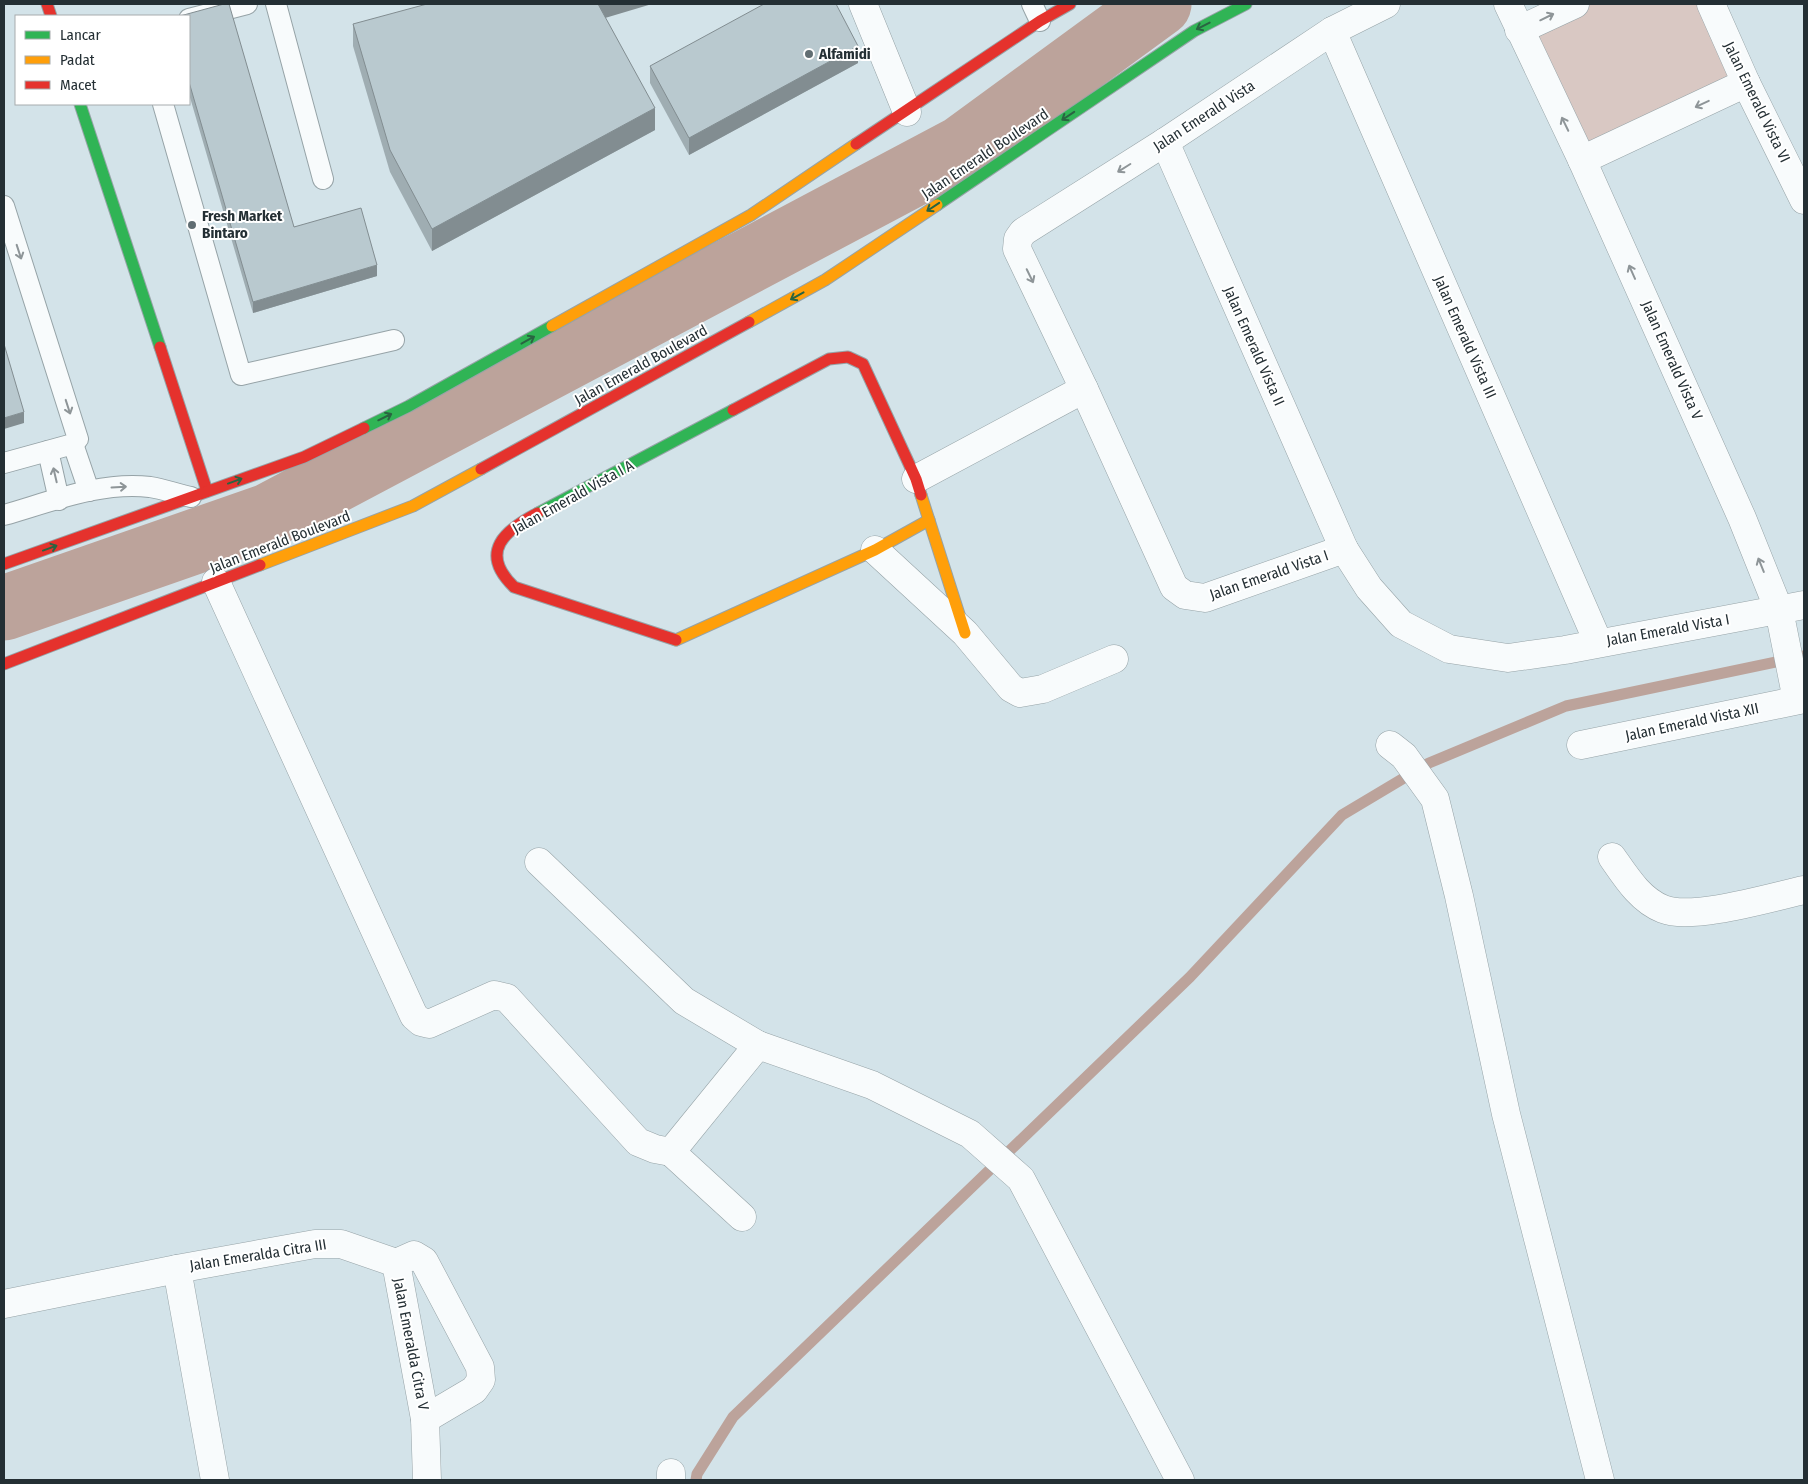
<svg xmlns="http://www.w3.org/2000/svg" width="1808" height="1484" font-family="'Fira Sans Condensed',sans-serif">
  <rect width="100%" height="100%" fill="#d3e3e9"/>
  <!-- green -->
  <path fill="#d9c8c3" d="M1576,4H1711L1746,83L1582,160L1519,30Z"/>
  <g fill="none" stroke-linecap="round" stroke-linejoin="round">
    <!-- stream -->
    <path stroke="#bca39b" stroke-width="11" d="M696,1480L697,1474L733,1417L1190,977L1342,815L1429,763L1566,706L1804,656"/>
    <!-- river -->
    <path stroke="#bca39b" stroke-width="65" d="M4,608L268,516L962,148L1159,4"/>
    <!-- lane casing -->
    <g stroke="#96a3a7" stroke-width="22">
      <g id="lane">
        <path d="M276,4L323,179"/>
        <path d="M1032,4L1040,21"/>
        <path d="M189,19L247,4"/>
        <path d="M163,104L241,375L394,340"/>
        <path d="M4,206L78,439L73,444L4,463"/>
        <path d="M73,444L89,491"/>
        <path d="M48,451L59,500"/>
        <path d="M4,515C50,502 101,481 150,487C163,489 177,494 191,497"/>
      </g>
    </g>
    <!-- street casing -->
    <g stroke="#96a3a7" stroke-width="29">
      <g id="street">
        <path d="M863,4L907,112"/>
        <path d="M1508,4L1582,160L1742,518L1779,610L1797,700"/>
        <path d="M1711,4L1746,83L1804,200"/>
        <path d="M1519,30L1575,4"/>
        <path d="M1332,31L1598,642"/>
        <path d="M1165,142L1344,549L1369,588L1401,624L1449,649L1508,658L1565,650L1804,605"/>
        <path d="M1582,160L1746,83"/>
        <path d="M916,479L1084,389"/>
        <path d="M1344,549L1205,598L1185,595L1174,587L1084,389L1017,249L1018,239L1023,232L1165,142L1332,31L1386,4"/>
        <path d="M875,550L965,633L1011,688L1020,693L1043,689L1114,659"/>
        <path d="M216,582L414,1016L421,1022L429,1024L494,995L507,998L638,1142L655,1149L671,1152L758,1045"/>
        <path d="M1390,745L1404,756L1435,799L1459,896L1506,1114L1600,1480"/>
        <path d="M1581,745L1804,699"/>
        <path d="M1612,857C1626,877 1640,900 1663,909C1692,921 1772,897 1804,890"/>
        <path d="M539,862L684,1001L758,1045L872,1085L970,1134L1021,1179L1180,1480"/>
        <path d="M671,1152L742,1217"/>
        <path d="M396,1263L414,1255L424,1261L480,1367L481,1380L474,1390L425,1419"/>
        <path d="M396,1263L425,1419L427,1480"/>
        <path d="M177,1269L215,1480"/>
        <path d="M4,1304L177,1269L315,1244H341L396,1263"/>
        <path d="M671,1480V1473"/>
      </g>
    </g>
    <!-- fast casing -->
    <g stroke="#96a3a7" stroke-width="13">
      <g id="fast">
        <path d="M80,104L160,347"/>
        <path d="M937,205L1194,31L1246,4"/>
        <path d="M364,428L409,406L552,326"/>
        <path d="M538,513L733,410"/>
      </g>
    </g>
    <!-- slow casing -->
    <g stroke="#96a3a7" stroke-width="13">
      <g id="slow">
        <path d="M749,322L825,280L937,205"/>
        <path d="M552,326L751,215L856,144"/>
        <path d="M921,495L965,633"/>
        <path d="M260,565L413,506L481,469"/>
        <path d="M676,640L875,550L929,520"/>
      </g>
    </g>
    <!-- jam casing -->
    <g stroke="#96a3a7" stroke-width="13">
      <g id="jam">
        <path d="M47,4L51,16"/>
        <path d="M856,144L1040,21L1070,4"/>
        <path d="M160,347L207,491"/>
        <path d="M733,410L829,359L848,357L863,364L916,479L921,495"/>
        <path d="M481,469L749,322"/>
        <path d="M538,513C505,530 478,552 514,587L676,640"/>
        <path d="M4,564L304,457L364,428"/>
        <path d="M4,664L260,565"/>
      </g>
    </g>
    <!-- lane -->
    <use href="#lane" stroke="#f8fbfc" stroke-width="20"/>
    <!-- street -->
    <use href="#street" stroke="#f8fbfc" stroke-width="28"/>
    <!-- fast -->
    <use href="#fast" stroke="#30b455" stroke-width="11"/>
    <!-- slow -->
    <use href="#slow" stroke="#ff9f0a" stroke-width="11"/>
    <!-- jam -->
    <use href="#jam" stroke="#e5322d" stroke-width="11"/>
  </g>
  <!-- wall -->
  <g fill="#9fadb2">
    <path d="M189,16L294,227L377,276L253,313L189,94Z"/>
    <path d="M605,18L655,130L432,251L390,172L353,46V24Z"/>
    <path d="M858,63L689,155L650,83V66Z"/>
  </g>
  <!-- shaded-wall -->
  <g fill="#828d91">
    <path d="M595,4H652L595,21Z"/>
    <path d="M858,46V63L689,155V138Z"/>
    <path d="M655,108V130L432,251V229Z"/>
    <path d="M377,265V276L253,313V302Z"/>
    <path d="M24,412V423L4,429V418Z"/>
  </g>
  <!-- building -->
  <g fill="#b9c9cf" stroke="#828d91">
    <path d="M224,4H229L294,227L361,208L377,265L253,302L189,82V16H180Z"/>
    <path d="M427,4H598L655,108L432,229L390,150L353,24Z"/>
    <path d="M764,4H836L858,46L689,138L650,66Z"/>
    <path d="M4,344L24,412L4,418Z"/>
  </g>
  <!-- one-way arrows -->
  <defs><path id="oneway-shaft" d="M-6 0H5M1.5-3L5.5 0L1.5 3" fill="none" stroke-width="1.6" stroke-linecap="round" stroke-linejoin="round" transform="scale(1.25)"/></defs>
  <g stroke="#8e9598">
    <use href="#oneway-shaft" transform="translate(1547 17) rotate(-26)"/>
    <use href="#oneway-shaft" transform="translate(1702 104) rotate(155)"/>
    <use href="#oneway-shaft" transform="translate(1565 124) rotate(-116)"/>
    <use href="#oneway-shaft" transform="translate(1124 168) rotate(148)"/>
    <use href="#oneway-shaft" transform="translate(19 252) rotate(72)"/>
    <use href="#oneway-shaft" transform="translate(1632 272) rotate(-114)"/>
    <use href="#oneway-shaft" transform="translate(1030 276) rotate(64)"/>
    <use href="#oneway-shaft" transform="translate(68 407) rotate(72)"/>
    <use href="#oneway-shaft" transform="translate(55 475) rotate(-103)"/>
    <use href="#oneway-shaft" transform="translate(119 487) rotate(-3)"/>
    <use href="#oneway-shaft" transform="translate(1761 565) rotate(-112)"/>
  </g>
  <g stroke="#296441">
    <use href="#oneway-shaft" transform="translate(1203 26) rotate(153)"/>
    <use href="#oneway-shaft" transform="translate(1068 116) rotate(146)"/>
    <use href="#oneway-shaft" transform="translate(933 207) rotate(146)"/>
    <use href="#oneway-shaft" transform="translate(797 296) rotate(151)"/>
    <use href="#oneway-shaft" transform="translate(528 340) rotate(-29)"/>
    <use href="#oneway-shaft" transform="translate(385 417) rotate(-26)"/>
    <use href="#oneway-shaft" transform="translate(235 481) rotate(-20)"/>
    <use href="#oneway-shaft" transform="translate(50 548) rotate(-20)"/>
  </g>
  <!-- markers -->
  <g fill="#616e73" stroke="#fff" stroke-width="2">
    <circle cx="809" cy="54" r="5"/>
    <circle cx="192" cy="225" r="5"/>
  </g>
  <g text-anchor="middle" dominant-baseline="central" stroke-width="4" stroke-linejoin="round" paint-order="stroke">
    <!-- poi labels -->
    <g font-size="15" font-weight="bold" fill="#242f34" stroke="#fff" text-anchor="start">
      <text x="819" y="54">Alfamidi</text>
      <text x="202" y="216">Fresh Market<tspan x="202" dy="17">Bintaro</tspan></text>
    </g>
    <!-- street labels -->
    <g font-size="15" fill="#242f34" stroke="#fff">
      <text transform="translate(1757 102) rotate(64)">Jalan Emerald Vista VI</text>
      <text transform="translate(1204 116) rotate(-33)">Jalan Emerald Vista</text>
      <text transform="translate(985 154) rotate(-34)">Jalan Emerald Boulevard</text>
      <text transform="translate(1465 337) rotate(66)">Jalan Emerald Vista III</text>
      <text transform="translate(1254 346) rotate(66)">Jalan Emerald Vista II</text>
      <text transform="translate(1672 360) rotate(66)">Jalan Emerald Vista V</text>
      <text transform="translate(641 365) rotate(-29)">Jalan Emerald Boulevard</text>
      <text transform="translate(573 497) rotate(-29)">Jalan Emerald Vista I A</text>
      <text transform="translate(280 542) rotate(-21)">Jalan Emerald Boulevard</text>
      <text transform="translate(1269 575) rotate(-19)">Jalan Emerald Vista I</text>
      <text transform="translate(1668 630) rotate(-10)">Jalan Emerald Vista I</text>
      <text transform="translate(1692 722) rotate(-12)">Jalan Emerald Vista XII</text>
      <text transform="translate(258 1255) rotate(-9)">Jalan Emeralda Citra III</text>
      <text transform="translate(411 1344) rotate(79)">Jalan Emeralda Citra V</text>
    </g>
  </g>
  <!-- border -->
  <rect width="1808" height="1484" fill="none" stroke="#242f34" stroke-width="10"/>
  <!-- legend -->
  <rect x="15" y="15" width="175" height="90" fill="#ffffff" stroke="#a7acae"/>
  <rect x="25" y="31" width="25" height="8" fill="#30b455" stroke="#a7acae"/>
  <text x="60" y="40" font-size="15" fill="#242f34">Lancar</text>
  <rect x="25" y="56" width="25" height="8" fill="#ff9f0a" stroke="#a7acae"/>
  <text x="60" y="65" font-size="15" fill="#242f34">Padat</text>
  <rect x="25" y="81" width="25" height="8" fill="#e5322d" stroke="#a7acae"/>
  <text x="60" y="90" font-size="15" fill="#242f34">Macet</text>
</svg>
